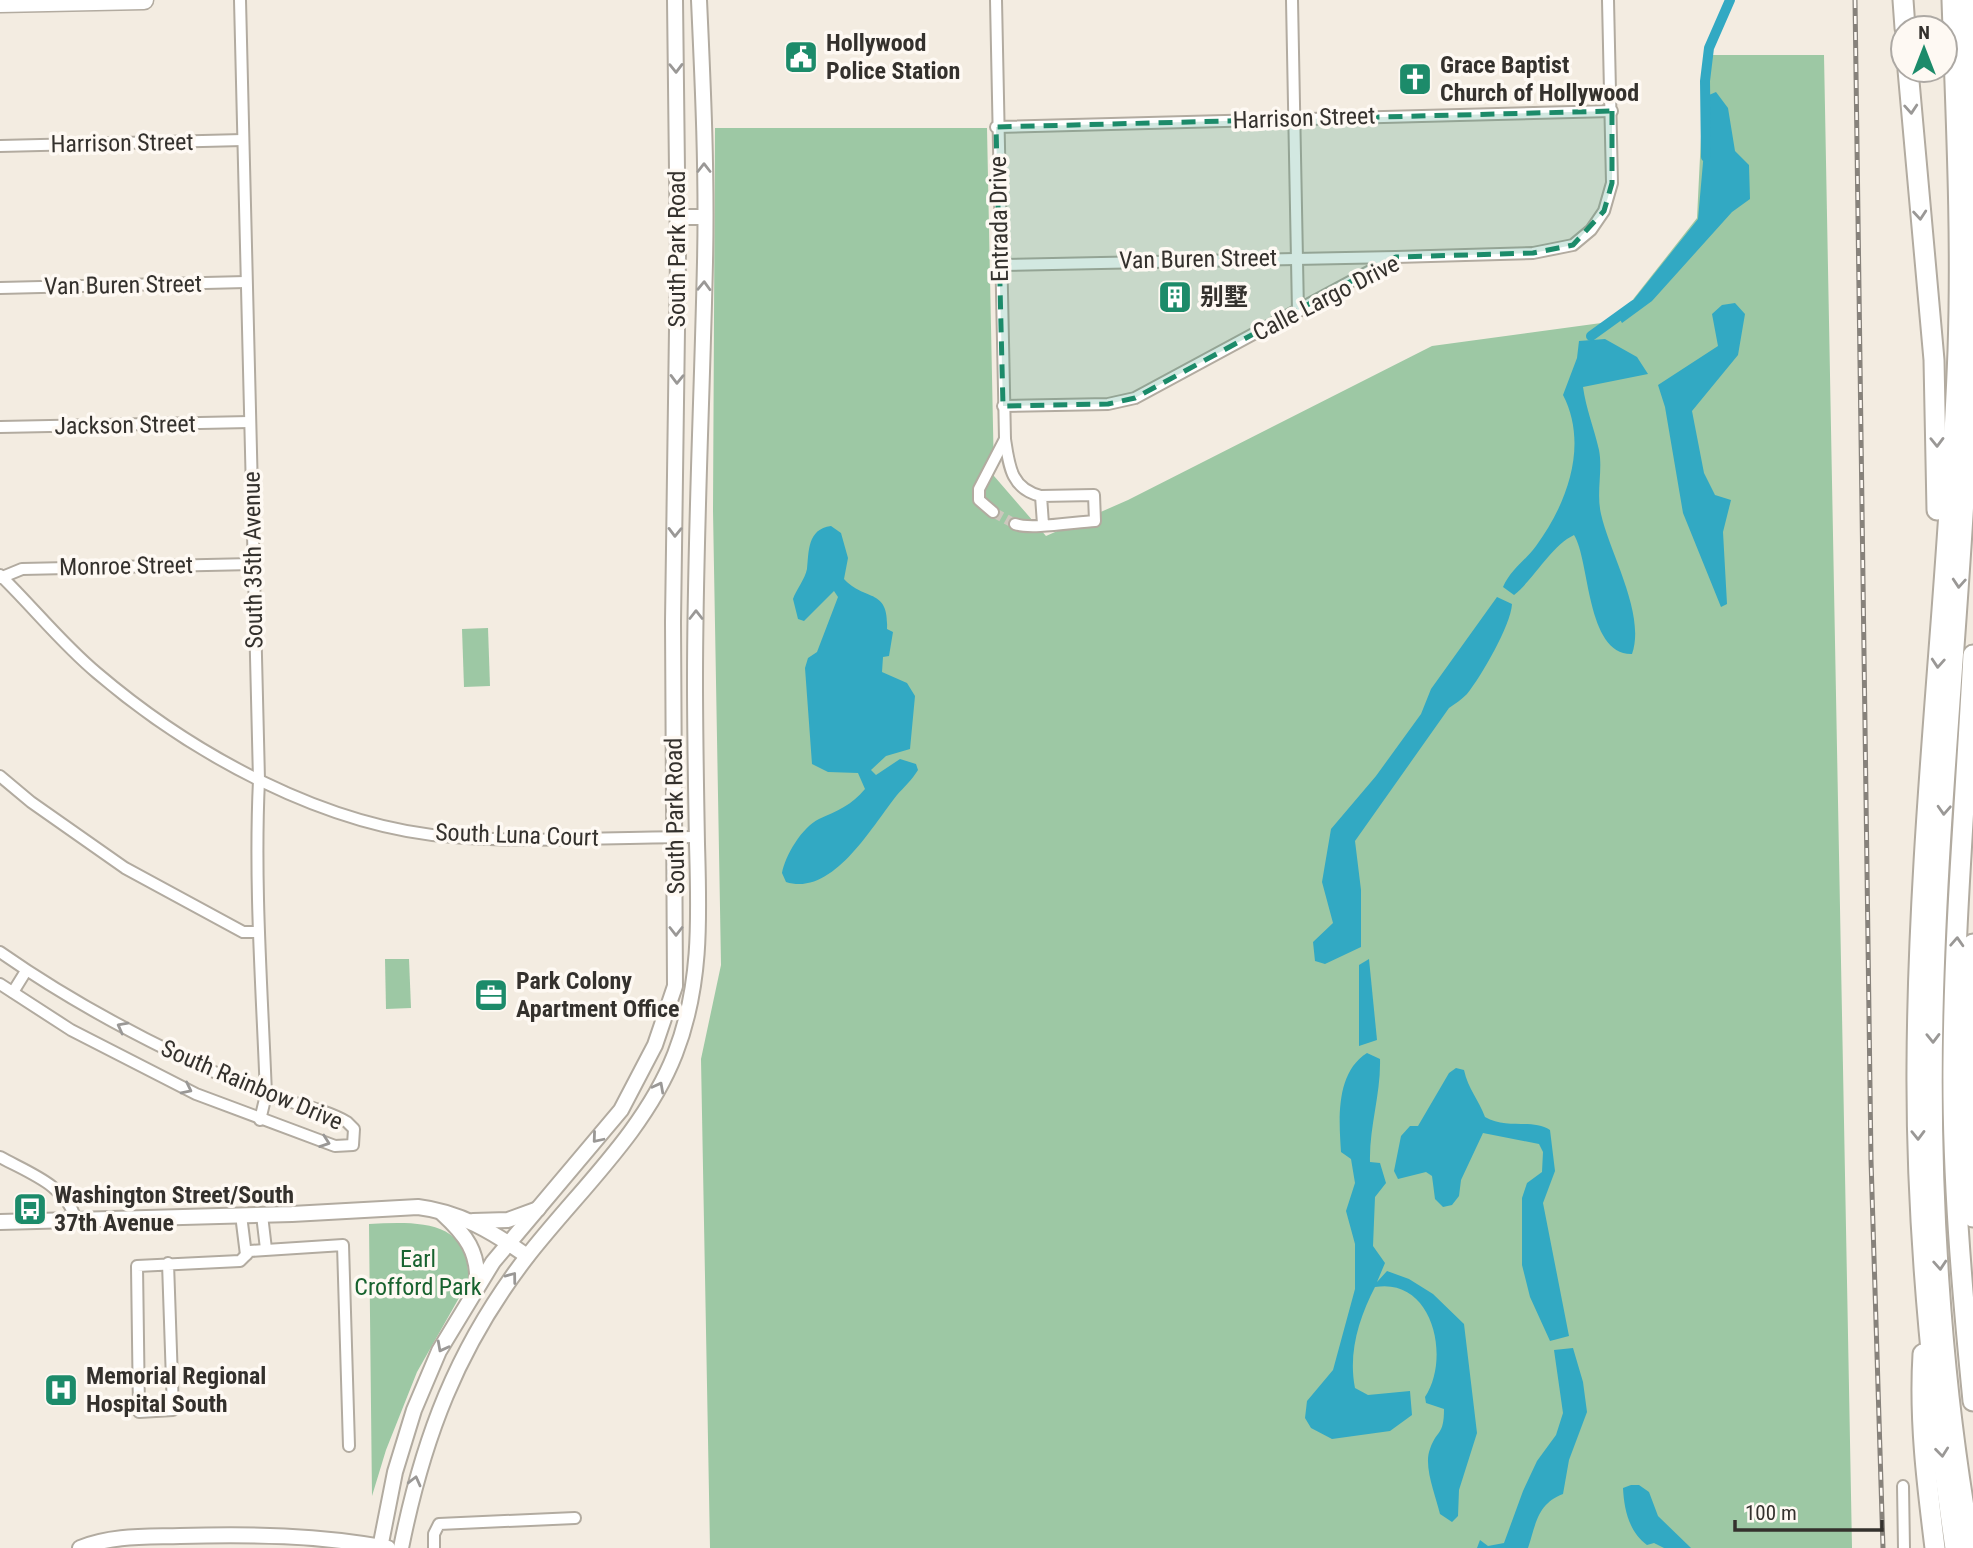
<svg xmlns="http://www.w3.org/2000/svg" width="1973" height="1548" font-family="'Roboto Condensed','Noto Sans SC',sans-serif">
  <rect width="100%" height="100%" fill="#f3ece1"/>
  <!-- green -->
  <g fill="#9dc8a4">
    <path d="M1705,55H1824L1852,1548H710L701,1059L721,965L713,511L715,128H987L994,476L1046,536L1128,500L1432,346L1616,321L1697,218Z"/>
    <path d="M488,628L490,686L464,687L462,629Z"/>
    <path d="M385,959H409L411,1008L386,1009Z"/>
    <path d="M369,1224C416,1222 472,1218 468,1282L417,1372L386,1450L372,1496Z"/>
  </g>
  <!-- water -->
  <g fill="#32a9c3">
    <path d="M1716,92L1728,108L1735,151L1749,165L1750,199L1732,212L1652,301L1622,323L1619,318L1698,219L1709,95Z"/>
    <path d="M1735,303L1745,314L1738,355L1692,411L1704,473L1715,495L1731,500L1723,532L1727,604L1721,607L1683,513L1665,407L1658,385L1718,346L1712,314L1722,305Z"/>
    <path d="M1605,339L1637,357L1648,374L1583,387C1586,409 1594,428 1599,450C1603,470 1596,493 1601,514C1610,554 1646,614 1632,654C1586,655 1590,560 1574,535C1551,546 1535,578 1514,595L1503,587C1511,569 1525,561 1536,546C1567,504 1589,445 1563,395L1577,358L1579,341Z"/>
    <path d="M831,526L841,533L848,558L844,579C865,602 889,587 887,629L893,632L889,656L883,657L882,672L907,683L915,696L910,749L886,756L871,770L876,775L900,759L916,764L918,770C912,780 904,787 897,795C872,826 833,897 786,882L782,873C785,856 802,827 819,819C837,811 852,805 865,789L858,773L828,772L812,764L805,668L808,658L817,652L838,597L834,591L804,621L798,619L793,599C796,590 805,579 807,569C809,552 807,529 831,526Z"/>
    <path d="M1497,597L1512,604C1511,625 1481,677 1467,694C1462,699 1455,704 1449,708L1355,841L1361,890V947L1325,964L1315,961L1313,942L1333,923L1322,882L1331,829L1376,776L1421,714L1431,689Z"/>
    <path d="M1369,959L1377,1040L1359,1046V965Z"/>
    <path d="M1367,1053L1380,1059C1381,1094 1369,1127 1370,1162L1380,1163L1386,1183L1375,1197L1373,1246L1385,1263L1377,1282L1387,1271L1409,1279L1433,1294L1464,1324L1477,1433L1459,1490L1458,1516L1452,1522L1440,1514C1436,1496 1423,1466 1430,1449C1437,1429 1444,1436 1444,1409L1426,1403L1425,1397C1451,1358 1433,1277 1375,1287C1359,1318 1348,1353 1355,1388L1368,1395L1410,1391L1412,1415L1390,1431L1332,1439L1311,1428L1305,1418L1307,1401L1333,1370L1355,1289V1244L1346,1211L1355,1183L1351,1159L1341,1152C1339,1121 1335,1073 1367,1053Z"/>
    <path d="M1456,1068L1464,1070C1468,1089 1479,1100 1485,1117C1507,1130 1533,1118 1550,1130L1555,1171L1543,1203L1569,1336L1550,1341L1530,1297L1522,1265V1198L1527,1183L1542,1172L1543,1152L1539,1144L1483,1133L1461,1180L1459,1196L1452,1205L1443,1207L1435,1199L1432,1176L1426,1172L1398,1179L1394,1171L1401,1136L1410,1126H1418L1449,1073Z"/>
    <path d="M1573,1348L1583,1382L1587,1412L1569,1460L1563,1494C1537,1504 1536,1524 1528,1548H1477L1480,1540L1488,1546L1504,1543L1523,1491L1537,1461L1556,1435L1563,1413L1554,1350Z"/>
    <path d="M1631,1485H1639L1649,1492L1658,1516L1691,1548H1664L1654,1543L1647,1545C1629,1532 1624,1509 1623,1488Z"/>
  </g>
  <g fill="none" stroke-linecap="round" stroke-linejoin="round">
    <!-- canal -->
    <g stroke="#32a9c3" stroke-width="10">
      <path d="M1706,157L1705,81L1709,48L1730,0"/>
      <path d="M1591,336L1634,305"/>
    </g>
    <!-- minor-tunnel -->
    <path stroke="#cdc7bd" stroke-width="10" stroke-dasharray="10 5" stroke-linecap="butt" d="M993,512L1015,524"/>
    <!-- minor casing -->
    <g stroke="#b2aba0" stroke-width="14">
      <g id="minor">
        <path d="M240,0L259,780C254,885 262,989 266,1095L260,1120"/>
        <path d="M996,0L1005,439C1009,466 1011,489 1041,496"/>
        <path d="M1292,0L1298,312"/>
        <path d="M996,127L1612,111"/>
        <path d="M0,146L243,140"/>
        <path d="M1000,265L1396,257"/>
        <path d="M0,288L246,282"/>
        <path d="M1003,406L1108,404L1135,398L1396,257L1533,253L1573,245L1591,230L1604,211L1612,183L1608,0"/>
        <path d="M0,427L250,422"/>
        <path d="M993,512L979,500V489L1005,439"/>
        <path d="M1015,524C1030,530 1075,522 1095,521L1094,495L1041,496L1043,524"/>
        <path d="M0,575C33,607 62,644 97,673C192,754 326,828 453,837C534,843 616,837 697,837"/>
        <path d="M0,578L22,569L253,564"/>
        <path d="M0,776L31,802L125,868L243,932H257"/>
        <path d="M0,952C80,1008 166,1052 255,1090C285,1103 319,1106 347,1122L354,1129L353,1145L335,1146L196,1094L71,1030L0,984"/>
        <path d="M13,992L26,971"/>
        <path d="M0,1157C29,1173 65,1185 76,1219"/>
        <path d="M241,1215L246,1255"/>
        <path d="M262,1215L266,1249"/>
        <path d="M168,1263L173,1410L139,1412L137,1266L240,1261L250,1251L343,1245L349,1446"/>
        <path d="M1903,1486L1904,1548"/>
        <path d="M434,1548V1534L439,1524L575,1518"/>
      </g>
    </g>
    <!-- tertiary casing -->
    <g stroke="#b2aba0" stroke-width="18">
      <g id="tertiary">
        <path d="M677,217H705"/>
        <path d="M442,1213C466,1235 479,1252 477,1285"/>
        <path d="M473,1221L508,1220L538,1209"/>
        <path d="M0,1222L292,1214L418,1207C460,1212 493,1232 527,1256"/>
        <path d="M80,1548C113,1535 145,1537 180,1536C250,1534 319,1535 388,1548"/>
        <path d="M380,1548L395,1472L414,1410L439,1351L493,1262L621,1110L655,1045L675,986L673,622L678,256L675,0"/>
        <path d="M401,1548C423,1438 457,1348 526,1258C577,1192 644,1133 675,1054C702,985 699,916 697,844C696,789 695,735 695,680C695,540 702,402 705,262C707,175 703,87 699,0"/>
      </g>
    </g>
    <!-- trunk casing -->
    <g stroke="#b2aba0" stroke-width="21">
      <path id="trunk" d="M0,3L144,0"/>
    </g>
    <!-- motorway casing -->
    <g stroke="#b2aba0" stroke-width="23">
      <g id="motorway">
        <path d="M1903,0L1905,28"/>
        <path d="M1952,0C1956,117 1962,234 1958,351C1949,590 1918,828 1917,1067C1916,1228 1932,1389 1955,1548"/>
        <path d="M1968,0C1971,122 1973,244 1971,366C1963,582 1938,797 1933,1012C1929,1184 1940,1379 1971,1548"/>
        <path d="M1908,70L1934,360L1937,510"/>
        <path d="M1973,655C1966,791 1954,927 1953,1063C1952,1176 1962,1289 1973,1401"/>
        <path d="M1973,944L1969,1061L1973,1217"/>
        <path d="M1923,1354C1919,1419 1927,1484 1935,1548"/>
      </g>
    </g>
    <!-- minor -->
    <use href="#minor" stroke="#fff" stroke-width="10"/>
    <!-- tertiary -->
    <use href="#tertiary" stroke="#fff" stroke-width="14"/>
    <!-- trunk -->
    <use href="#trunk" stroke="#fff" stroke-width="18"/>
    <!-- motorway -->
    <use href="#motorway" stroke="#fff" stroke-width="19"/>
    <!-- rail casing -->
    <g stroke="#87827b" stroke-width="5">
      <path id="rail" d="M1855,0L1871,1160L1883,1548"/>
    </g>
    <!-- rail -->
    <use href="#rail" stroke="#fef9f3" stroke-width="2.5" stroke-dasharray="8" stroke-linecap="butt"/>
  </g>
  <!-- one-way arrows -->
  <defs><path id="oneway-chevron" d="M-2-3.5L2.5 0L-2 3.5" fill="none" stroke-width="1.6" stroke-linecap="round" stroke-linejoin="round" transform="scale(1.75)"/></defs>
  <g stroke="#9a9896">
    <use href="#oneway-chevron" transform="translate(676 68) rotate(89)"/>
    <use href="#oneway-chevron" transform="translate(1911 109) rotate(86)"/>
    <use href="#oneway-chevron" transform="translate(704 168) rotate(-90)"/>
    <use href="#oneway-chevron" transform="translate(1920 215) rotate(85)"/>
    <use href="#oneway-chevron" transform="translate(704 286) rotate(-88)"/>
    <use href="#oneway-chevron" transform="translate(677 379) rotate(91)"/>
    <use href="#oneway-chevron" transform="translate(1937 442) rotate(89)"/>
    <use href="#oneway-chevron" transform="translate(675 532) rotate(91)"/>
    <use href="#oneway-chevron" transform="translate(1959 583) rotate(94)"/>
    <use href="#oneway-chevron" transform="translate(696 615) rotate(-90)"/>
    <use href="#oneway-chevron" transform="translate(1938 663) rotate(94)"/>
    <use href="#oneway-chevron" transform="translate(1944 810) rotate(93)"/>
    <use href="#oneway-chevron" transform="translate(676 931) rotate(90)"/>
    <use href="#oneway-chevron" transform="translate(1957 942) rotate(-87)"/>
    <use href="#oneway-chevron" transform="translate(122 1027) rotate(-152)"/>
    <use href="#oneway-chevron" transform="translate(1933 1038) rotate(89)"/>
    <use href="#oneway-chevron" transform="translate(659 1087) rotate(-62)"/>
    <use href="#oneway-chevron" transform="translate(187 1089) rotate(26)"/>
    <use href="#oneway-chevron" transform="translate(1918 1135) rotate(89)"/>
    <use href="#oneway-chevron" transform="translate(597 1138) rotate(130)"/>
    <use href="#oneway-chevron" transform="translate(325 1142) rotate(19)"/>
    <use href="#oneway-chevron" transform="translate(1940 1265) rotate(86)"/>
    <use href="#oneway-chevron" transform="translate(512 1277) rotate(-53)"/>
    <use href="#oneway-chevron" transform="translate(442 1347) rotate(118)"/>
    <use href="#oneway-chevron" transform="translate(1942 1452) rotate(84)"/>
    <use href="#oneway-chevron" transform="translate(415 1481) rotate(-76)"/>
  </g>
  <!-- marked area -->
  <path fill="#1c8b6a" fill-opacity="0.2" stroke="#1c8b6a" stroke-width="5" stroke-dasharray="14 9" stroke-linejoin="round" d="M1612,111V183L1604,211L1573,245L1533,253L1396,257L1135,398L1108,404L1003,406L996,127Z"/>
  <!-- icons -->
  <defs>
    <g id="civic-square" transform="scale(1.75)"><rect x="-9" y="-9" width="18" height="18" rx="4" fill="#1c8b6a" stroke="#fef9f3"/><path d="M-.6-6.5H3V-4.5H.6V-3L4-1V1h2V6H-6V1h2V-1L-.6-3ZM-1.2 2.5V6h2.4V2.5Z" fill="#fff"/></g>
    <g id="church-square" transform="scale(1.75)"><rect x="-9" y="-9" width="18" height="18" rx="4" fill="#1c8b6a" stroke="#fef9f3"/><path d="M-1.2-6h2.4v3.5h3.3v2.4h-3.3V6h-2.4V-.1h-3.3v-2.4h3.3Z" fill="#fff"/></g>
    <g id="building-square" transform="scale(1.75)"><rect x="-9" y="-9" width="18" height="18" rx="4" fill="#1c8b6a" stroke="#fef9f3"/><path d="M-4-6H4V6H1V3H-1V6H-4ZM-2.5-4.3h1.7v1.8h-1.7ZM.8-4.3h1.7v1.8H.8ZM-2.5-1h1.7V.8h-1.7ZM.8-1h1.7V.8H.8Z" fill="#fff"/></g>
    <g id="office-square" transform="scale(1.75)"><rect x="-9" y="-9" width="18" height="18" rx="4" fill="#1c8b6a" stroke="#fef9f3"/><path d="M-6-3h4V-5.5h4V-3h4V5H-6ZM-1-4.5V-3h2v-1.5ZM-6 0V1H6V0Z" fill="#fff"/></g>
    <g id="bus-square" transform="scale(1.75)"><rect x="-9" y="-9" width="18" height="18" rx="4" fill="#1c8b6a" stroke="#fef9f3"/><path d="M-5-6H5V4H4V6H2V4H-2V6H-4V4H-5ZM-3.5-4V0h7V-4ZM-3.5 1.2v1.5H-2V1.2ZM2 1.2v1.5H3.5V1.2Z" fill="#fff"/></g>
    <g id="hospital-square" transform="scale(1.75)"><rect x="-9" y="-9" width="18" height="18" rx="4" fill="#1c8b6a" stroke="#fef9f3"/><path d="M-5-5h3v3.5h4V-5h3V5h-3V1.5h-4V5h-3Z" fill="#fff"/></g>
  </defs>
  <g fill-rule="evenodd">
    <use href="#civic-square" x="801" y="57"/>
    <use href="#church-square" x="1415" y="79"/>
    <use href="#building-square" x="1175" y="297"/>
    <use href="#office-square" x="491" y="995"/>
    <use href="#bus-square" x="30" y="1209"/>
    <use href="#hospital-square" x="61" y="1390"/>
  </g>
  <g text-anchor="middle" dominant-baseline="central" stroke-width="7" stroke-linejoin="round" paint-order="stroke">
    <!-- poi labels -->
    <g font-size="24" font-weight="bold" fill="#34312d" stroke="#fef9f3" text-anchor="start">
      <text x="826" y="43">Hollywood<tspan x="826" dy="28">Police Station</tspan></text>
      <text x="1440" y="65">Grace Baptist<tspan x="1440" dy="28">Church of Hollywood</tspan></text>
      <text x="1200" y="297">别墅</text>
      <text x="516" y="981">Park Colony<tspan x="516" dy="28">Apartment Office</tspan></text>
      <text x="54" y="1195">Washington Street/South<tspan x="54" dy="28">37th Avenue</tspan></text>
      <text x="86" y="1376">Memorial Regional<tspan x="86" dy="28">Hospital South</tspan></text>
    </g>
    <!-- street labels -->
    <g font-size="24" fill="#34312d" stroke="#fef9f3">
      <text transform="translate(1304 118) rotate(-2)">Harrison Street</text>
      <text transform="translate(122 143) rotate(-1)">Harrison Street</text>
      <text transform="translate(999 219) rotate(-91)">Entrada Drive</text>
      <text transform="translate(677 249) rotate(-90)">South Park Road</text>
      <text transform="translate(1198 259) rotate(-1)">Van Buren Street</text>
      <text transform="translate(123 285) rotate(-1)">Van Buren Street</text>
      <text transform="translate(1326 298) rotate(-27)">Calle Largo Drive</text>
      <text transform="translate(125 425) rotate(-1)">Jackson Street</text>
      <text transform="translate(253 560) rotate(-91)">South 35th Avenue</text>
      <text transform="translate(126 566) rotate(-1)">Monroe Street</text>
      <text transform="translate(675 816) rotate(-91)">South Park Road</text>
      <text transform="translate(517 835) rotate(2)">South Luna Court</text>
      <text transform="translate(252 1085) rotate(23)">South Rainbow Drive</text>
    </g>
    <!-- park labels -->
    <g font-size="24" fill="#17622e" stroke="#fef9f3">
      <text x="418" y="1259">Earl<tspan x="418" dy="28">Crofford Park</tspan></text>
    </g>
  </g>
  <!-- north arrow -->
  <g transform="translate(1924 49)"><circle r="33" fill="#fef9f3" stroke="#ada9a4" stroke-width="2"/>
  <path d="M0-5L12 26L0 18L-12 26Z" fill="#1c8b6a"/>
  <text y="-10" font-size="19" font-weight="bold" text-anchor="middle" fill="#34312d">N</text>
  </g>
  <!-- scale -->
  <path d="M1735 1520v10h147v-10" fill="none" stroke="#34312d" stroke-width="3.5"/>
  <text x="1745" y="1520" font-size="21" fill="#34312d" stroke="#fef9f3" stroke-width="5" paint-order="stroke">100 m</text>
</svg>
